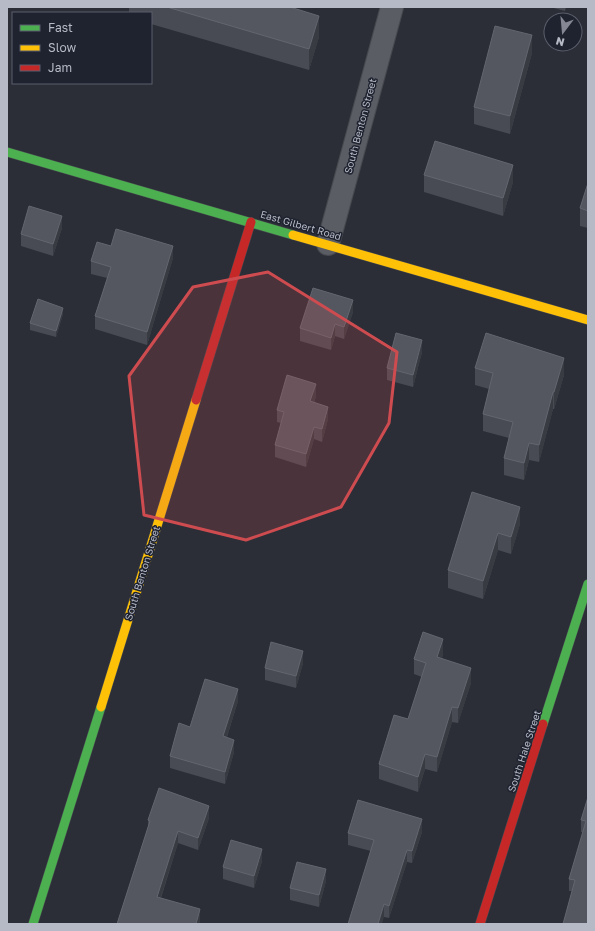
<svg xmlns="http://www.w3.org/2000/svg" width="595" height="931" font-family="'Golos Text',sans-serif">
  <rect width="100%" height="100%" fill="#2b2e36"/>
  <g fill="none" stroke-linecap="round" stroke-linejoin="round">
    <!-- street casing -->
    <g stroke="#47494f" stroke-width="24">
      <path id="street" d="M328,244L392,7"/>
    </g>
    <!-- fast casing -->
    <g stroke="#47494f" stroke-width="10">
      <g id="fast">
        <path d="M7,152L293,235"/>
        <path d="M543,724L588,584"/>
        <path d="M33,924L101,707"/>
      </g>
    </g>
    <!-- slow casing -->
    <g stroke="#47494f" stroke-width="10">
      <g id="slow">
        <path d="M293,235L588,320"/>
        <path d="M101,707L196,400"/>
      </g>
    </g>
    <!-- jam casing -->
    <g stroke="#47494f" stroke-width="10">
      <g id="jam">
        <path d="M196,400L251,222"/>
        <path d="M480,924L543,724"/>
      </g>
    </g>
    <!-- street -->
    <use href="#street" stroke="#5b5d64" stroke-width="22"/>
    <!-- fast -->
    <use href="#fast" stroke="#4caf50" stroke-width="9"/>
    <!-- slow -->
    <use href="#slow" stroke="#ffc107" stroke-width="9"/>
    <!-- jam -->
    <use href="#jam" stroke="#c62828" stroke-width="9"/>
  </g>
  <!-- wall -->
  <g fill="#484b53">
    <path d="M129,7H290L319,37L309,70L151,24V13H129Z"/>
    <path d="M550,7H566L565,11Z"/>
    <path d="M532,53L510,134L474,124V107Z"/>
    <path d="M424,175L513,182L503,216L424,192Z"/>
    <path d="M588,183V228L580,226V208Z"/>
    <path d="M62,228L53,256L21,246V234Z"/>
    <path d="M111,246L173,258L147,345L95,329V316L107,278L91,274V261Z"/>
    <path d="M353,312L344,339L335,336L331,350L300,341V328Z"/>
    <path d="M63,314L56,337L30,330V323Z"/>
    <path d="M422,352L413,387L387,380V368Z"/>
    <path d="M475,368L564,375L554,409H553L539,462L529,460L524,480L504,475V458L509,438L483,431V414L489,389L475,385Z"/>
    <path d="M316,396L314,403L328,419L322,442L314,439L306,467L275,457V445L281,423L277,422V410Z"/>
    <path d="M472,492L520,524L511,554L498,550L483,599L448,588V570Z"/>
    <path d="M443,654L442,658L471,683L458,723L452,722L437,772L425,769L418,792L379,779V764L408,719L422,677L414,674V659Z"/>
    <path d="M303,663L296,688L265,680V668Z"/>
    <path d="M238,701L227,737L234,752L225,784L170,768V756L190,727Z"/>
    <path d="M588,797V924L572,891H569V879L583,832H581V820Z"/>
    <path d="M209,818L198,850L178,843L161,898L200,921L199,924H117L148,827V820Z"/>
    <path d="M422,832L412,863L407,862L389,918L384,917L371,851L348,845V833Z"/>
    <path d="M262,861L254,888L223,879V867Z"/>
    <path d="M326,881L319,907L290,900V888Z"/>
  </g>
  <!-- shaded-wall -->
  <g fill="#383b42">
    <path d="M319,16V37L309,70V49Z"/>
    <path d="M532,35V53L510,134V116Z"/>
    <path d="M513,165V182L503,216V198Z"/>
    <path d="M62,216V228L53,256V244Z"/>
    <path d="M173,246V258L147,345V332Z"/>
    <path d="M353,300V312L344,339V327Z"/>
    <path d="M63,308V314L56,337V331Z"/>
    <path d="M335,324V336L331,350V338Z"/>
    <path d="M422,340V352L413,387V375Z"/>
    <path d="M564,358V375L554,409V392Z"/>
    <path d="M316,384V396L310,414V401Z"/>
    <path d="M553,392V409L539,462V445Z"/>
    <path d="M328,407V419L322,442V429Z"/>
    <path d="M314,427V439L306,467V454Z"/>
    <path d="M529,443V460L524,480V463Z"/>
    <path d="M520,507V524L511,554V537Z"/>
    <path d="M498,533V550L483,599V581Z"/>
    <path d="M443,639V654L437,672V657Z"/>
    <path d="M303,651V663L296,688V676Z"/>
    <path d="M471,668V683L458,723V708Z"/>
    <path d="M238,689V701L223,749V736Z"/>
    <path d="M452,707V722L437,772V757Z"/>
    <path d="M234,740V752L225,784V772Z"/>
    <path d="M425,754V769L418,792V777Z"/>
    <path d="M209,806V818L198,850V838Z"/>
    <path d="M422,819V832L412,863V851Z"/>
    <path d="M178,831V843L157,909V897Z"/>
    <path d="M262,849V861L254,888V876Z"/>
    <path d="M407,850V862L389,918V906Z"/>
    <path d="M326,869V881L319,907V895Z"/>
    <path d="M384,904V917L382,924H378Z"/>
    <path d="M200,909V921L199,924H196Z"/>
  </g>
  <!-- building -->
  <g fill="#54575f" stroke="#63666f">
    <path d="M167,7H290L319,16L309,49Z"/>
    <path d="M495,26L532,35L510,116L474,107Z"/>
    <path d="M435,141L513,165L503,198L424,175Z"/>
    <path d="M588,183V211L580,208Z"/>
    <path d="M29,206L62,216L53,244L21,234Z"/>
    <path d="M116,229L173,246L147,332L95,316L111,267L91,261L97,242L111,246Z"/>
    <path d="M313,288L353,300L344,327L335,324L331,338L300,328Z"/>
    <path d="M38,299L63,308L56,331L30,323Z"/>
    <path d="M396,333L422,340L413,375L387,368Z"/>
    <path d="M486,333L564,358L554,392H553L539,445L529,443L524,463L504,458L513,422L483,414L493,373L475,368Z"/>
    <path d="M287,375L316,384L310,401L328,407L322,429L314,427L306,454L275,445L284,412L277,410Z"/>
    <path d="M472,492L520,507L511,537L498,533L483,581L448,570Z"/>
    <path d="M423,632L443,639L437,657L471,668L458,708L452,707L437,757L425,754L418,777L379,764L394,715L408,719L426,663L414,659Z"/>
    <path d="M271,642L303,651L296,676L265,668Z"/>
    <path d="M205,679L238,689L223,736L234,740L225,772L170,756L179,723L190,727Z"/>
    <path d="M159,788L209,806L198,838L178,831L157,897L200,909L196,924H117L150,821L148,820Z"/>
    <path d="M588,797V924H563L575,880L569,879L586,821L581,820Z"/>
    <path d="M358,800L422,819L412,851L407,850L389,906L384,904L378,924H348L374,840L348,833Z"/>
    <path d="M231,840L262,849L254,876L223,867Z"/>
    <path d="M297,862L326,869L319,895L290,888Z"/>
  </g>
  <!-- marked area -->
  <path fill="#ce4c50" fill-opacity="0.2" stroke="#ce4c50" stroke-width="3" stroke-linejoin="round" d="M268,272L397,352L389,423L341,507L246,540L144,515L129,376L193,287Z"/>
  <g text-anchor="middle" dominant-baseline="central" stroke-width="3" stroke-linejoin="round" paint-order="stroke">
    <!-- street labels -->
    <g font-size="10" fill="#b6b9c6" stroke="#1f2330">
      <text transform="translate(360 126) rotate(-75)">South Benton Street</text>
      <text transform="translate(301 225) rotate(16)">East Gilbert Road</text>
      <text transform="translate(142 573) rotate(-73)">South Benton Street</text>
      <text transform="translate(524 751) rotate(-72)">South Hale Street</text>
    </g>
  </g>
  <!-- border -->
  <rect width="595" height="931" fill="none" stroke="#b6b9c6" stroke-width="16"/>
  <!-- legend -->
  <rect x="12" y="12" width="140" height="72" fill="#1f2330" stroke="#5b5f6c"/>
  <rect x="20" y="25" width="20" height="6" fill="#4caf50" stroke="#5b5f6c"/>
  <text x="48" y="32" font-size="12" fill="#b6b9c6">Fast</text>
  <rect x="20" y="45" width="20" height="6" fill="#ffc107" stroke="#5b5f6c"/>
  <text x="48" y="52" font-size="12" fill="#b6b9c6">Slow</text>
  <rect x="20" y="65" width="20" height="6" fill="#c62828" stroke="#5b5f6c"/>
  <text x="48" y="72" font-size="12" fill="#b6b9c6">Jam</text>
  <!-- north arrow -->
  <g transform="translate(563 32) rotate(196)"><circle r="19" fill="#1f2330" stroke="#5b5f6c"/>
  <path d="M0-3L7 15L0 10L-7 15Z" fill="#858894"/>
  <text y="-6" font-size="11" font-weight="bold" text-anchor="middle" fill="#b6b9c6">N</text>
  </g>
</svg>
